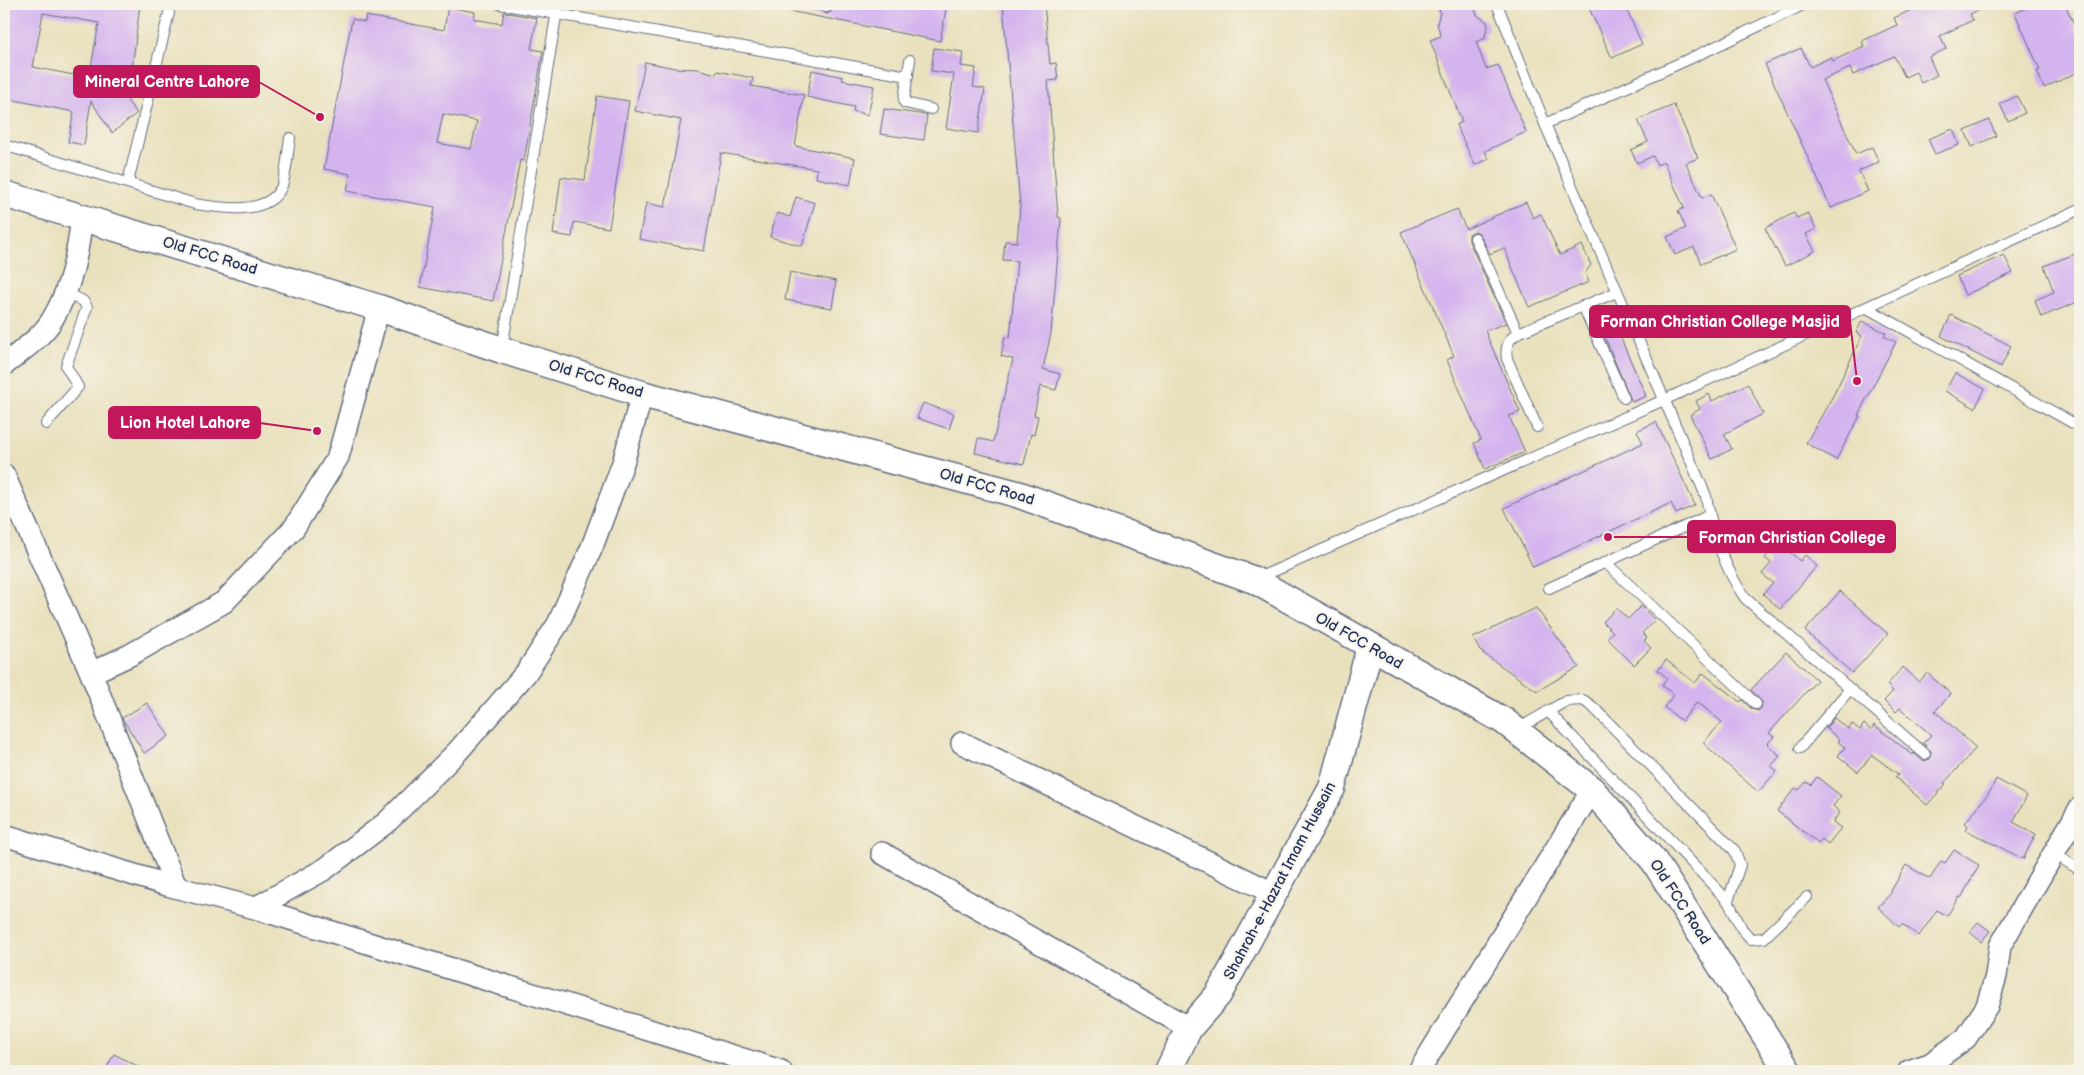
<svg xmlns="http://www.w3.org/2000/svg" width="2084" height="1075" font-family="'Balsamiq Sans',sans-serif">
  <rect width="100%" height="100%" fill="#f7f3e8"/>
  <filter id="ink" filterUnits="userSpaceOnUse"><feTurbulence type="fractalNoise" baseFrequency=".02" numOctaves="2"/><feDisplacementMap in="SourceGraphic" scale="10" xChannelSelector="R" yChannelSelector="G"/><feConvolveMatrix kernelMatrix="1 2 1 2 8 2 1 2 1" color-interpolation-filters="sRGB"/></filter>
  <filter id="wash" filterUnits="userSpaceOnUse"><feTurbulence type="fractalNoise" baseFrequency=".0096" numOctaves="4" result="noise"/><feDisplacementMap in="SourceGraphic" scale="20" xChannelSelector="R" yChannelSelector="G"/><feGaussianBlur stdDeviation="1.12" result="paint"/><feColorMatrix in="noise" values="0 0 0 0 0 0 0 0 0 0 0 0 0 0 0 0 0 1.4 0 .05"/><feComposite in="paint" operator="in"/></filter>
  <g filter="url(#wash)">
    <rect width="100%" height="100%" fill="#e9e1be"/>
    <g id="blocks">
      <!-- building -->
      <g fill="#d4b4ee" fill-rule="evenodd">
        <path d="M5,4H140L128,102L137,113L112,133L91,101L84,145L68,142L74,112L4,98ZM43,13L99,23L89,78L33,67Z"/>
        <path d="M790,4H820L821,11L827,14L831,12L834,4H947L940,41L789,11Z"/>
        <path d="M1003,4H1044L1050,64L1056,63L1058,80L1048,81L1058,217L1061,218L1051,333L1043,369L1060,374L1056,390L1040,386L1034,415L1038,416L1034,435L1031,434L1024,464L975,453L978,438L993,442L1013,359L1001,356L1005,337L1010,338L1017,261L1003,260L1005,241L1017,242L1020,206Z"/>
        <path d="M1437,4H1473L1477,15L1487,22L1488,27L1485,34L1486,38L1476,42L1486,69L1498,65L1526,132L1485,151L1489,159L1475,165L1456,125L1462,122L1430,40L1441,36L1437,24L1440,12Z"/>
        <path d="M1587,4H1624L1642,44L1612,58Z"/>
        <path d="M1924,4H1993L1970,14L1973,20L1940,36L1946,49L1929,57L1937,75L1921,83L1916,72L1905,77L1894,56L1853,75L1850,68L1822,80L1856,154L1872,147L1879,162L1859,171L1868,191L1831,208L1765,64L1801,48L1810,67L1831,57L1833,61L1864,46L1862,41L1897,25L1894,18Z"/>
        <path d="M2035,4H2065L2080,38V71L2044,88L2037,71L2040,70L2015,13Z"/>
        <path d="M448,7L475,12L474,19L502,24L504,12L537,18L531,49L543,51L524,161L520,160L493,301L420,287L435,207L347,191L350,174L324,169L352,19L365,22L366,16L444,30ZM443,114L477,121L471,149L437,143Z"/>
        <path d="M934,48L963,52L961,66L976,68L973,87L985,89L978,133L946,128L954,74L931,71Z"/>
        <path d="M645,62L675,68L698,69L716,74L717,71L753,78L751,86L804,95L795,146L855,158L850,185L816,178L817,169L721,153L704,251L639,239L646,203L665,207L681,120L635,111Z"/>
        <path d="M812,70L843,77L842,80L874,86L868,115L853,111L854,107L807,97Z"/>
        <path d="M597,96L629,101L609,228L574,222L572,237L553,234L561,177L585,180Z"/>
        <path d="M2017,96L2025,113L2008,121L2000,104Z"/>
        <path d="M1674,105L1698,158L1686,163L1702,198L1711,194L1736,249L1701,264L1694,247L1675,255L1667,237L1686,228L1678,211L1684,208L1664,162L1657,165L1653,156L1637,163L1631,150L1648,142L1638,120Z"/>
        <path d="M884,109L927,115L924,140L880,134Z"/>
        <path d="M1989,120L1996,136L1972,147L1965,131Z"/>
        <path d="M1953,129L1959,145L1935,154L1928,139Z"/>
        <path d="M796,197L815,203L802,246L770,237L777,213L790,217Z"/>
        <path d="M1526,202L1533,218L1541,214L1560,255L1582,245L1591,265L1585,273L1589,282L1529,307L1504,248L1490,254L1479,233L1475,231L1469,234V241L1506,323L1485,331L1520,412L1509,416L1525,452L1485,469L1474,443L1481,440L1447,360L1454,356L1401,232L1457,209L1466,229Z"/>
        <path d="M1794,213L1797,218L1808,213L1816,229L1806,234L1815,251L1785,266L1765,228Z"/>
        <path d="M2080,252V301L2041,317L2035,300L2054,292L2044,266Z"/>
        <path d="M2004,255L2013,273L1965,295L1957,276Z"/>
        <path d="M790,272L836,281L832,308L785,300Z"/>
        <path d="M1608,309L1646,396L1632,402L1595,314Z"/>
        <path d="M1951,315L2011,346L2001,367L1941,336Z"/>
        <path d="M1862,321L1886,333L1884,336L1896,342L1858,415L1860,416L1836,460L1806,443L1834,394L1862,336L1856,333Z"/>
        <path d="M1955,373L1985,389L1975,408L1945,391Z"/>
        <path d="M1748,384L1763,414L1724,434L1732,449L1712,459L1690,415L1700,409L1696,401L1709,394L1712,401Z"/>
        <path d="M923,403L954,414L949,429L917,418Z"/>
        <path d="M1656,422L1695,505L1676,514L1671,503L1533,567L1504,508L1643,443L1637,431Z"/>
        <path d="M1778,542L1800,561L1805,555L1817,566L1780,609L1763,594L1773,583L1762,574L1771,563L1765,558Z"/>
        <path d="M1840,591L1888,634L1852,673L1805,631Z"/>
        <path d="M1641,606L1655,620L1642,633L1647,638L1644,641L1651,648L1634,665L1607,638L1613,632L1603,622L1616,608L1628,619Z"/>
        <path d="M1536,608L1579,667L1537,691L1480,651L1473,638Z"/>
        <path d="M1786,652L1817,680L1769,733L1774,737L1767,744L1780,756L1771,766L1777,771L1758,792L1703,743L1722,722L1697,702L1682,721L1664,707L1674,695L1662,685L1667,678L1658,670L1666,660L1695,683L1703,673L1740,702L1742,700L1752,709L1758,711L1761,708L1762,702L1751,690Z"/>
        <path d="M1903,667L1919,682L1927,673L1951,694L1935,711L1976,748L1944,783L1946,784L1927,805L1895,777L1898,774L1872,755L1858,772L1838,756L1845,747L1838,742L1840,740L1826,728L1834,718L1848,729L1852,724L1860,730L1864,724L1871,730L1874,725L1913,755L1914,753L1923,761L1930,759L1931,751L1923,743L1931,735L1900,708L1896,712L1884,701L1893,691L1887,685Z"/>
        <path d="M147,703L169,736L144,753L122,718Z"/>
        <path d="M1817,777L1841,796L1833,806L1840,812L1833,822L1841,828L1828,844L1822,839L1818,843L1777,811L1795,788L1799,790L1806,782L1811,785Z"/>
        <path d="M1996,779L2027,796L2013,822L2036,834L2023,859L1966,830L1968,826L1965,823L1991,790Z"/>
        <path d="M1954,850L1979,865L1961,898L1959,897L1947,916L1937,910L1919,936L1902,924L1899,927L1878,907L1892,892L1891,891L1906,865L1930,879L1941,861L1945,863Z"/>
        <path d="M1978,922L1990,931L1981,942L1970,932Z"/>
        <path d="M114,1054L147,1071H105Z"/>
      </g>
    </g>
  </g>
  <g filter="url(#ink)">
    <use href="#blocks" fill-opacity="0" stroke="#636d80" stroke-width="1"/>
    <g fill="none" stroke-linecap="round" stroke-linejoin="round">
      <!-- service casing -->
      <g stroke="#636d80" stroke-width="12">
        <g id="service">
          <path d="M500,4L908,76"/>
          <path d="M1497,4L1545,124L1706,496C1712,531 1725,569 1745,598L1925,754"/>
          <path d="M826,7L827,4"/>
          <path d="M910,60L904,99L905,103L931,109"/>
          <path d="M1545,124L1700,54L1805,4"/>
          <path d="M4,145L195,204C220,208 267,216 281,188C286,178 288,150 290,138"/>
          <path d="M128,182L169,13"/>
          <path d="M1475,238L1518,333"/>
          <path d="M1583,306L1624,398"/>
          <path d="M1867,308L2080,427"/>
          <path d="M502,349L558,4"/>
          <path d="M46,424L78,387L66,366L87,307L83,301L65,292"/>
          <path d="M1537,427L1507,359C1505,347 1508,339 1518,333L1617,292"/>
          <path d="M1606,563L1756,704"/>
          <path d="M1258,578L1664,400L2080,209"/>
          <path d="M1549,588L1710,515"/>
          <path d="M1548,711L1728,901"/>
          <path d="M1516,730L1566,701L1583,700L1593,707L1735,851L1740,865L1728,901L1742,929L1751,939L1764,938L1807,897"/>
          <path d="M1800,748L1850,689"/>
          <path d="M2053,853L2080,870"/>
        </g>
      </g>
      <!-- minor casing -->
      <g stroke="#636d80" stroke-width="24">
        <g id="minor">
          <path d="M4,365C20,352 41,338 52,320C71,289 78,252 82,217"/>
          <path d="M4,475L91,673L130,655L224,602L294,528L338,457L379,308"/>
          <path d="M91,673L176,887"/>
          <path d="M962,743L1275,894"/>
          <path d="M4,835L167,885L255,908L781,1071"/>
          <path d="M882,853L1189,1028"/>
          <path d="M255,908L325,869L387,822L458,751L526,673L558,624L592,547L623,463L642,394"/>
          <path d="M1419,1071L1592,790"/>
          <path d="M1909,1071L1930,1064L1966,1038L1987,1006L1996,976L2000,946L2080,808"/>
        </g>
      </g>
      <!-- tertiary casing -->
      <g stroke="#636d80" stroke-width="29">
        <g id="tertiary">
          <path d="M4,194L379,308L502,350L642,394L1017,494L1254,580L1504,721L1592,790L1654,861L1788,1071"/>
          <path d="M1168,1071L1189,1028L1218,995L1332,788L1370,647"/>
        </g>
      </g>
      <!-- service -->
      <use href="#service" stroke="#fff" stroke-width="10"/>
      <!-- minor -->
      <use href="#minor" stroke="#fff" stroke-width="21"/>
      <!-- tertiary -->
      <use href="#tertiary" stroke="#fff" stroke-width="26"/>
    </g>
  </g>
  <g text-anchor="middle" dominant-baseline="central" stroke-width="4" stroke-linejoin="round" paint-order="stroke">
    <!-- street labels -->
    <g font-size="15" fill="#1b2f5e" stroke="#f7f3e8">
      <text transform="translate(210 256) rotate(17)">Old FCC Road</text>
      <text transform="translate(596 379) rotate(17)">Old FCC Road</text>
      <text transform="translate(987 487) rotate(16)">Old FCC Road</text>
      <text transform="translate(1359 641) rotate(30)">Old FCC Road</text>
      <text transform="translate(1280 881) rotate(-62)">Shahrah-e-Hazrat Imam Hussain</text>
      <text transform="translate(1680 902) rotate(57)">Old FCC Road</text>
    </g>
  </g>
  <!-- callouts -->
  <path fill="none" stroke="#c2185b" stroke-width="2" d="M320 117L259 82M1857 381L1850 321M317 431L260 423M1608 537L1688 537"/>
  <g fill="#c2185b" stroke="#f7f3e8" stroke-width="2">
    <circle cx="320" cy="117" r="5"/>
    <circle cx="1857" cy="381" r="5"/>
    <circle cx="317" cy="431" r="5"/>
    <circle cx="1608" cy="537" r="5"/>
  </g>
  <g fill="#c2185b" stroke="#c2185b" stroke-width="2">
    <rect x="74" y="66" width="185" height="31" rx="5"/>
    <rect x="1590" y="306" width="260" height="31" rx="5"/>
    <rect x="109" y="407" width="151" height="31" rx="5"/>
    <rect x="1688" y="521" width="207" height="31" rx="5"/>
  </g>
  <g font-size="16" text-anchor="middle" font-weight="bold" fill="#fff">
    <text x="167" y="87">Mineral Centre Lahore</text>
    <text x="1720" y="327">Forman Christian College Masjid</text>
    <text x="185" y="428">Lion Hotel Lahore</text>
    <text x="1792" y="543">Forman Christian College</text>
  </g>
  <!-- margin -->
  <rect width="2084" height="1075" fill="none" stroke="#f7f3e8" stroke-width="20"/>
</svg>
